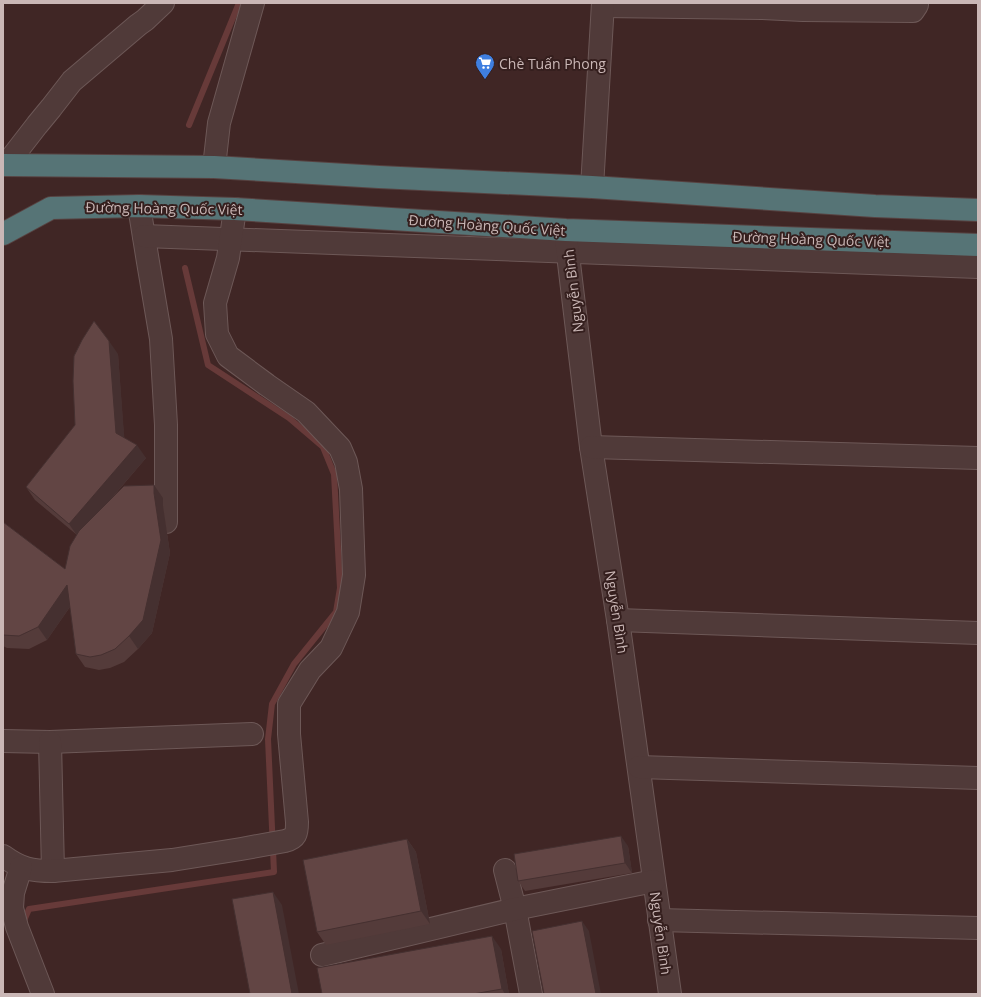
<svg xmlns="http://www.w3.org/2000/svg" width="981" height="997" font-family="'Open Sans',sans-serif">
  <rect width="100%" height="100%" fill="#402625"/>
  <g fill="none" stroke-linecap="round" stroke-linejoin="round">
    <!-- stream -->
    <g stroke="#673a39" stroke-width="6">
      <path d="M189,125L239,3"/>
      <path d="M23,923L29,909L274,872L268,739L272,704L294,664L336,612L340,588L334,474L323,447L289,418L208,365L185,268"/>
    </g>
    <!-- minor casing -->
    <g stroke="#6d5857" stroke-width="24">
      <g id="minor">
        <path d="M603,6L762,8L803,10L913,11L917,5V3"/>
        <path d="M6,165L37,125L51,108L72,81L138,25L145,20L163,3"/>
        <path d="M214,167L219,123L253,3"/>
        <path d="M592,187L603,3"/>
        <path d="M139,206L148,262L161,339L166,425V522"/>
        <path d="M144,236L978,267"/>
        <path d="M566,238L591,447L618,620L670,994"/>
        <path d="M591,447L978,458"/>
        <path d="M618,620L978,633"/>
        <path d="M3,741L50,742L252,734"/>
        <path d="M50,742L53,871"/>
        <path d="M639,767L978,778"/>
        <path d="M3,856C21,869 31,871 53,871L172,860L241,849L285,841C296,838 297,834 297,822L289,734V704L310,670L331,648L348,612L354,575L351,489L346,462L340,448L306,412L267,385L228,356L217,334L215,303L228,258L235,209"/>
        <path d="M21,867L13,893L12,908L17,927L43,994"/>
        <path d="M505,870L515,909L531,994"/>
        <path d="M659,920L978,928"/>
        <path d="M322,955L515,909L654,881"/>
      </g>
    </g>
    <!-- highway casing -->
    <g stroke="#574241" stroke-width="24">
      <g id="highway">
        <path d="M3,165L214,167L379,177L592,187L875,206L978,210"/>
        <path d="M3,234L51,208L139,206L235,209L566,230L978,245"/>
      </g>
    </g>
    <!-- minor -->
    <use href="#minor" stroke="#503a39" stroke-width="22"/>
    <!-- highway -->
    <use href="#highway" stroke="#567476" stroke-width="22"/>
  </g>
  <!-- wall -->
  <g fill="#543b3a">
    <path d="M118,354L124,438L146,458L106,505L154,485L163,498V506L170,553L152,633L138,649L124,662L110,668L99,670L85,667L76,654L70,607L47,640L29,649L7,648L3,646V522L65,569L77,535L35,500L26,487L75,425Z"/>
    <path d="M407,839L416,852L430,924L326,945L317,932Z"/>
    <path d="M628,846L632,873L525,891L518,881Z"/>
    <path d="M501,949L509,994H322Z"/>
  </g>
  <!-- shaded-wall -->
  <g fill="#453030">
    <path d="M109,341L118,354L125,446L116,433Z"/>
    <path d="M137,445L146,458L78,537L69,524Z"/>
    <path d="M154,485L163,498V506L170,553L152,633L138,649L129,636L154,493Z"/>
    <path d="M67,585L76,598L47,640L38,627Z"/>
    <path d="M621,836L628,846L632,873L625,863Z"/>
    <path d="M407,839L416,852L430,924L421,911Z"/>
    <path d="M273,892L282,905L299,994H292Z"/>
    <path d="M582,921L589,931L601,994H596Z"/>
    <path d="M492,936L501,949L509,994H505L502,989Z"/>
  </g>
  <!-- building -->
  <g fill="#624544" stroke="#453030">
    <path d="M94,321L109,341L116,433L137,445L69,524L26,487L75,425L73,381L74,356L82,340Z"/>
    <path d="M154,485V493L161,540L143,620L129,636L115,649L101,655L90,657L76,654L67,585L38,627L19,636L3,635V522L65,569L70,546L79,531L124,486Z"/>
    <path d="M621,836L625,863L518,881L514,854Z"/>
    <path d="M407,839L421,911L317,932L303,860Z"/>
    <path d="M273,892L292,994H250L232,899Z"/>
    <path d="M582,921L596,994H544L532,931Z"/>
    <path d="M492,936L502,989L473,994H322L317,968Z"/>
  </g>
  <!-- icons -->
  <defs>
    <g id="supermarket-pin" transform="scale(1)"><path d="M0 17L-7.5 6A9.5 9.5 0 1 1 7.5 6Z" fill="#3f7fe0" stroke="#351f1e"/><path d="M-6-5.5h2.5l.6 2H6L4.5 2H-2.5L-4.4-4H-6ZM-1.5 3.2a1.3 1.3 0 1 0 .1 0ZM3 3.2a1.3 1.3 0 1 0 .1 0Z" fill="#fff"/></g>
  </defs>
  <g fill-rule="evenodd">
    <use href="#supermarket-pin" x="485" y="63"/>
  </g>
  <g text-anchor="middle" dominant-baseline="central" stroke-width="4" stroke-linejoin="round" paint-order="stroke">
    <!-- poi labels -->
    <g font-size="14" fill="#cab7b6" stroke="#351f1e" text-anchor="start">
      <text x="499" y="63">Chè Tuấn Phong</text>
    </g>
    <!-- street labels -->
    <g font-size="14" fill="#cab7b6" stroke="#351f1e">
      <text transform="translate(164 208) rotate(1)">Đường Hoàng Quốc Việt</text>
      <text transform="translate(487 225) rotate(4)">Đường Hoàng Quốc Việt</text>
      <text transform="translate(811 239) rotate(2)">Đường Hoàng Quốc Việt</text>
      <text transform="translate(573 291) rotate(-97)">Nguyễn Bình</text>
      <text transform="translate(617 612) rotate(81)">Nguyễn Bình</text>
      <text transform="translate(661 933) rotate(82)">Nguyễn Bình</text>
    </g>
  </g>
  <!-- border -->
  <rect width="981" height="997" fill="none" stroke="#cab7b6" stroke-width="8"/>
</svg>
